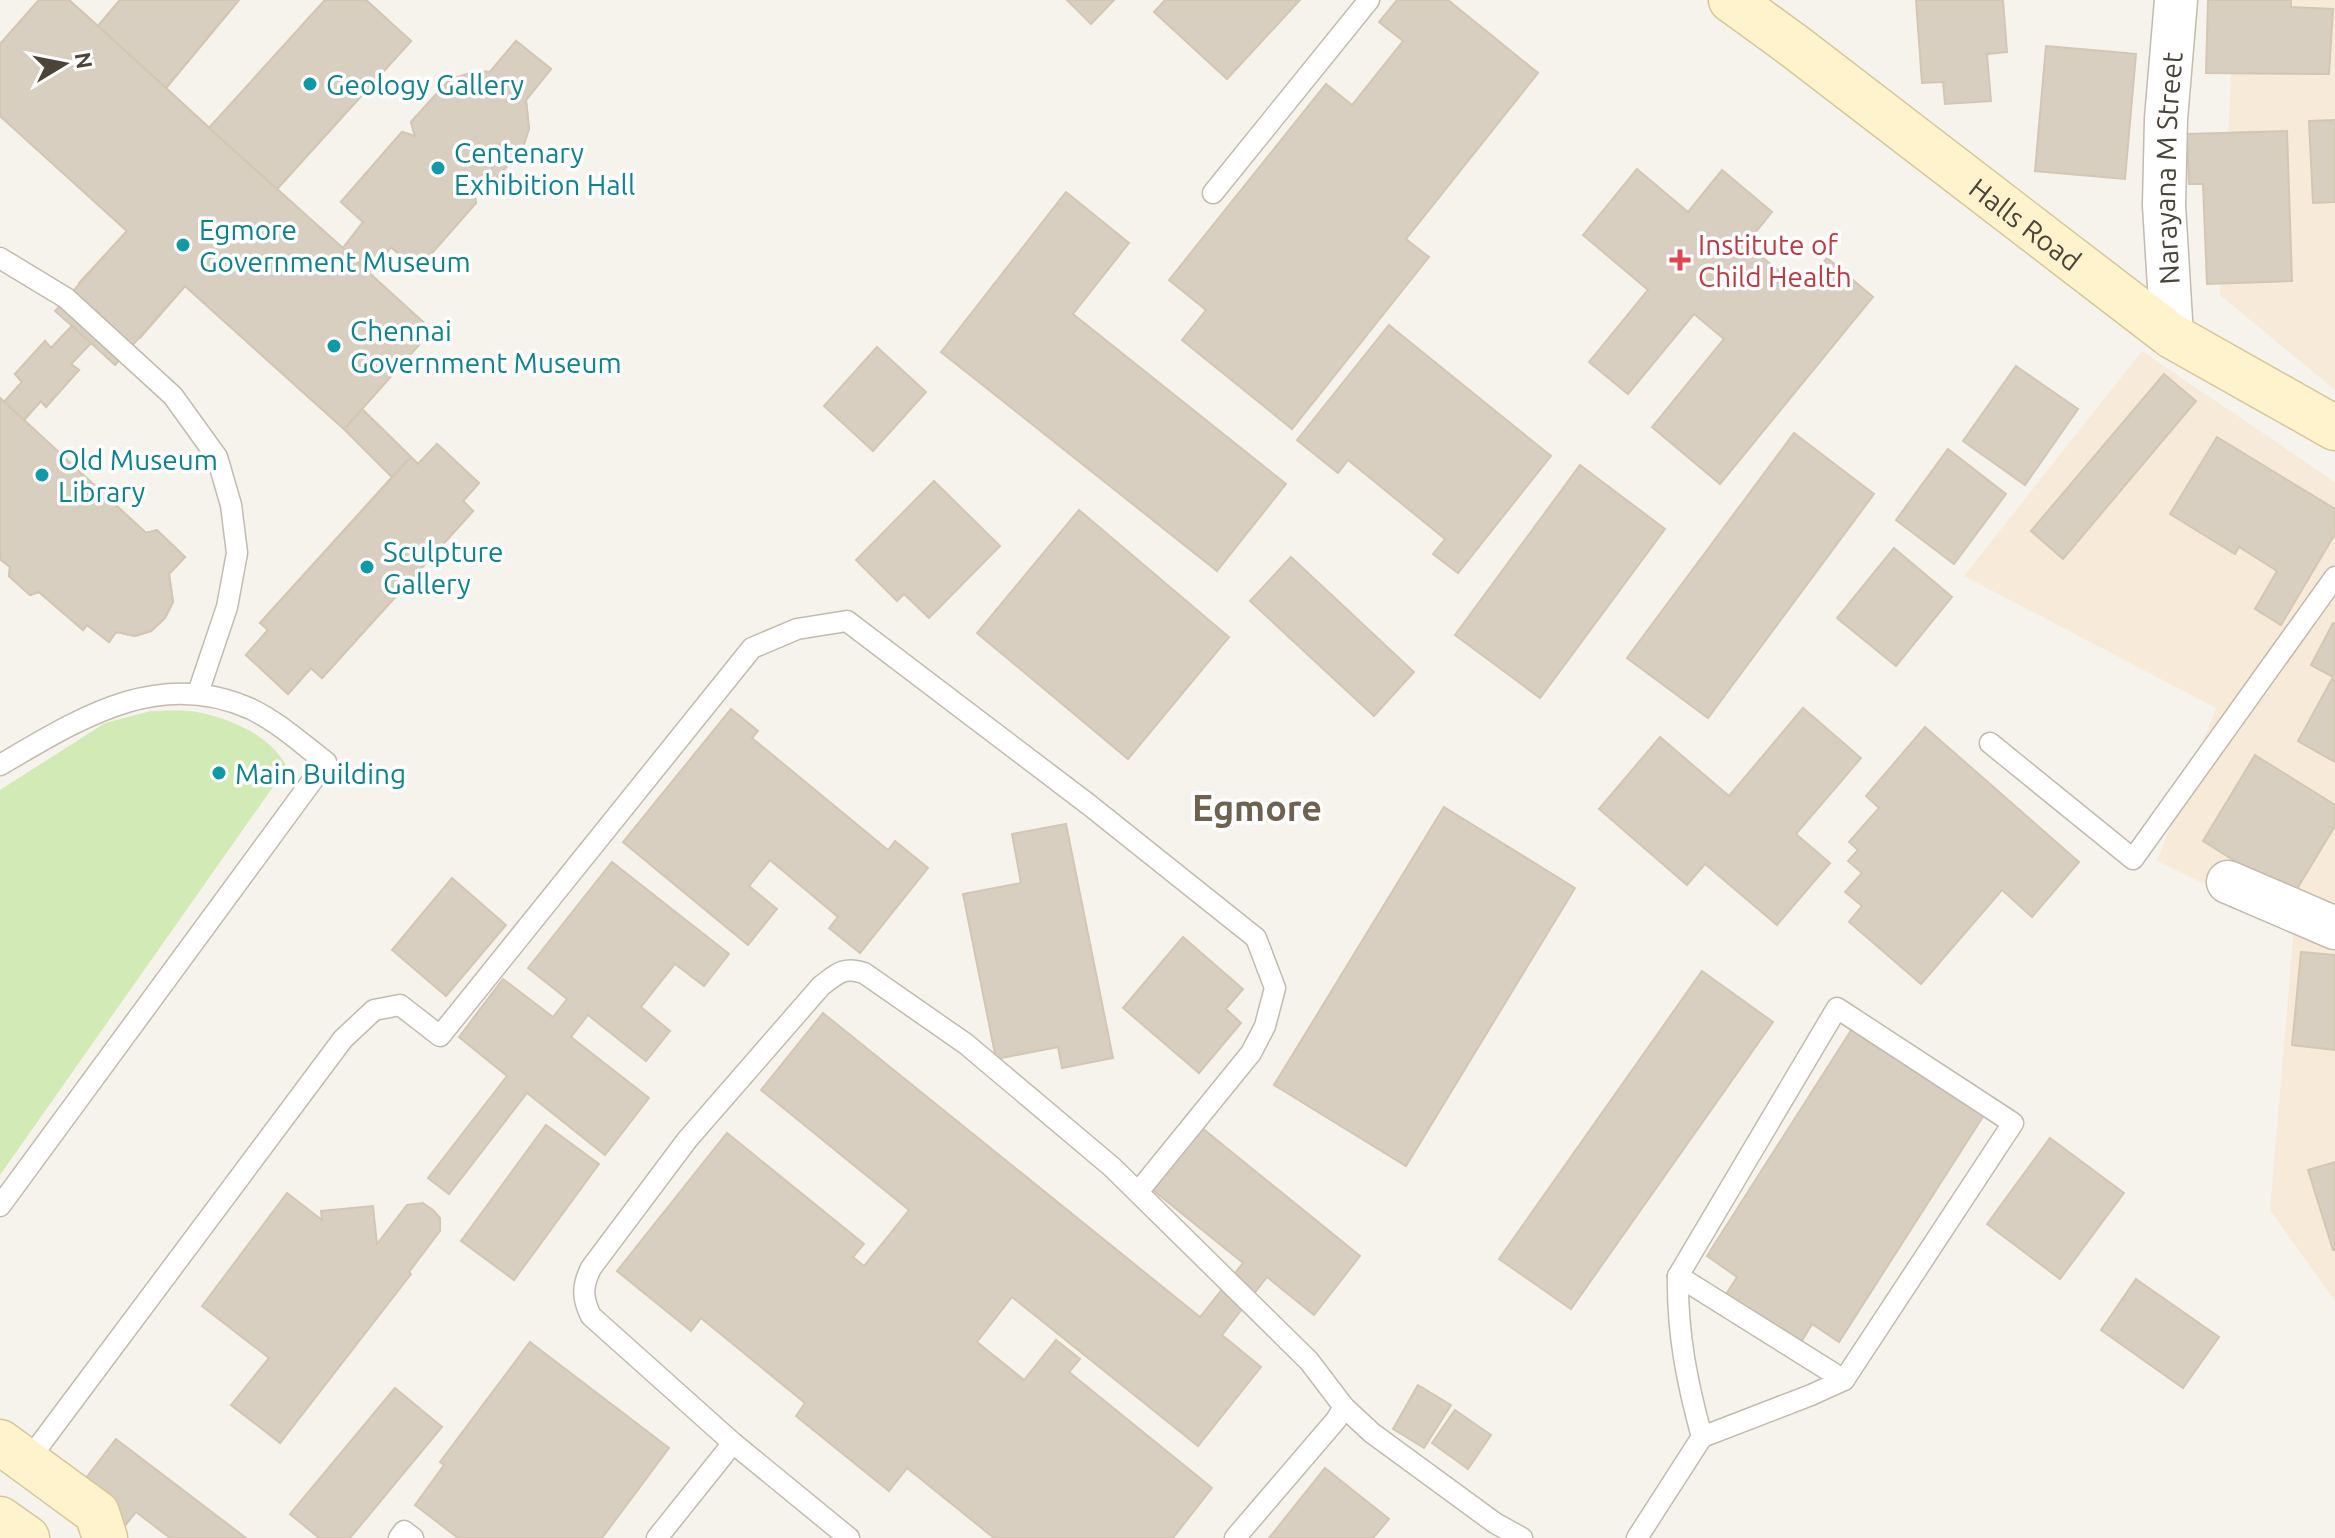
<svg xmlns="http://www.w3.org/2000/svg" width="2335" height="1538" font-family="Ubuntu,sans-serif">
  <rect width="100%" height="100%" fill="#f6f3ec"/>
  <!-- commercial -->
  <g fill="#f7ead8">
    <path d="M2235,0H2335V390L2220,295Z"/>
    <path d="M2142,351L2335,482V1301L2270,1210L2294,927L2157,861L2216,708L1964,576Z"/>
  </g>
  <!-- green -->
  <path fill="#d2eab5" d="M151,711C167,711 186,709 202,713C235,721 268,735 286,765L280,777L0,1175V790L105,723Z"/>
  <!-- building -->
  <g fill="#d8cfc1" stroke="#d3c7b4" stroke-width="2">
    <path d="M39,0H69L432,330L344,429L185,286L140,338L79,283L127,231L0,116V44Z"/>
    <path d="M39,0H69L98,26L120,0H239L166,88L209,128L325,0H366L411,41L277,189L343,248L363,222L341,202L402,132L415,136L411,122L449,80L476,71L490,72L516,41L551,69L526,100L529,129L522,150L489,186L473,187L476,203L417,270L391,247L369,273L432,330L362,409L418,464L437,444L479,483L463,501L473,511L322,678L311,668L288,694L246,655L268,630L260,623L392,477L344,429L185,286L115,365L91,343L71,364L79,370L46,407L41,401L24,420L146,533L157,530L185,557L169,574L173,602L165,618L151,631L135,636L116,632L109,642L87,625L83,630L39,592L30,595L9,576L10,567L0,559V398L4,402L22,382L15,374L45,341L51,348L72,326L55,311L127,231L0,116V44Z"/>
    <path d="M120,0H239L166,88L98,26Z"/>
    <path d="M325,0H366L411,41L277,189L209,128Z"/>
    <path d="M1067,0H1114L1091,24Z"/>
    <path d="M1165,0H1300L1227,79L1154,12Z"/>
    <path d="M1397,0H1448L1538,73L1406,239L1429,257L1292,429L1182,340L1206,310L1169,280L1326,84L1352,105L1403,41L1379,22Z"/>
    <path d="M1916,0H2003L2007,52L1987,54L1991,101L1945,104L1943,82L1922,83Z"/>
    <path d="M2208,0H2291V7L2333,9L2329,74L2206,73Z"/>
    <path d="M516,41L551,69L526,100L529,129L522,150L489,186L473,187L476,203L417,270L391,247L369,273L343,248L363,222L341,202L402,132L415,136L411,122L449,80L476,71L490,72Z"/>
    <path d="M2046,46L2136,54L2125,179L2035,171Z"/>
    <path d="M2335,120V202L2313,203L2309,121Z"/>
    <path d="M2287,131L2292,281L2207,284L2203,184H2189L2187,134Z"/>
    <path d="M1637,169L1688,212L1722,170L1772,212L1746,244L1801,289L1827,258L1873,297L1720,484L1652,427L1724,339L1694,314L1628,394L1589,362L1648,290L1583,235Z"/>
    <path d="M1066,192L1129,243L1073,314L1286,484L1217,571L941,352Z"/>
    <path d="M1389,325L1551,456L1458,573L1433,554L1445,539L1348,460L1338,473L1297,440Z"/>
    <path d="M72,326L91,343L71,364L79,370L46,407L41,401L24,420L4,402L22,382L15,374L45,341L51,348Z"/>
    <path d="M877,347L926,392L873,451L824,406Z"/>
    <path d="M2016,366L2078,409L2025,485L1963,441Z"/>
    <path d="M2164,374L2196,401L2063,559L2031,531Z"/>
    <path d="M0,398L146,533L157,530L185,557L169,574L173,602L165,618L151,631L135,636L116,632L109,642L87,625L83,630L39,592L30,595L9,576L10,567L0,559Z"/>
    <path d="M362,409L411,457L392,477L344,429Z"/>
    <path d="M1794,433L1874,494L1708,718L1627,658Z"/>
    <path d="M2217,437L2335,509V534L2281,625L2255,609L2277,571L2239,547L2235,554L2170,514Z"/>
    <path d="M437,444L479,483L463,501L473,511L322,678L311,668L288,694L246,655L268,630L260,623L411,457L418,464Z"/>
    <path d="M1948,449L2006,494L1954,564L1896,520Z"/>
    <path d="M1580,465L1665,529L1540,698L1455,635Z"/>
    <path d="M934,481L1000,546L929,618L904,594L897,601L856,560Z"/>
    <path d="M1079,510L1229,637L1128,759L977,633Z"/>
    <path d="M1894,548L1952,597L1896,666L1837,618Z"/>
    <path d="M1291,557L1414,672L1374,716L1250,601Z"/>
    <path d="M2333,623L2335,624V678L2311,665Z"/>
    <path d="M2332,679L2335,681V762L2298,741Z"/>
    <path d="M1803,708L1861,758L1796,834L1830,863L1777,925L1705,864L1687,885L1599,809L1660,737L1729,796Z"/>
    <path d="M731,709L758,731L752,738L888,850L895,841L928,868L860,953L829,928L838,917L770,860L749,886L777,909L748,945L623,842Z"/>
    <path d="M1925,727L2079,862L2032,917L2002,890L1921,984L1849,922L1862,906L1845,892L1862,873L1848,861L1858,850L1849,842L1879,808L1866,796Z"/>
    <path d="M2255,755L2335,805V826L2292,897L2203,841Z"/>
    <path d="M1444,807L1575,888L1406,1166L1274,1085Z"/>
    <path d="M1066,824L1113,1058L1062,1068L1058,1047L996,1059L963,894L1021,883L1012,834Z"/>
    <path d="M612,862L729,954L704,986L675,964L641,1007L670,1031L646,1061L588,1015L571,1037L649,1098L605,1155L527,1093L449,1194L428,1178L507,1076L459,1037L503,979L553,1017L567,999L528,968Z"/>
    <path d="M452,878L506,925L446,996L392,950Z"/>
    <path d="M1183,937L1243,989L1226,1009L1241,1023L1199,1073L1123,1008Z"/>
    <path d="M2301,952L2335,955V1050L2292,1045Z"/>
    <path d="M1702,971L1773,1022L1571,1309L1499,1259Z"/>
    <path d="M823,1013L1200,1317L1243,1263L1153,1190L1202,1128L1360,1256L1314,1315L1267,1277L1222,1335L1261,1367L1198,1446L1012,1297L977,1342L1024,1380L1056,1340L1080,1359L1069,1372L1212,1488L1173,1538H994L907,1468L889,1491L796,1416L805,1403L701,1318L691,1331L617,1271L727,1133L864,1244L853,1257L864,1266L890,1234L909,1210L761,1090Z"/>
    <path d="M1852,1029L1984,1115L1839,1342L1812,1324L1800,1344L1725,1296L1737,1277L1707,1256Z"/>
    <path d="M546,1125L599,1164L514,1280L461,1241Z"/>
    <path d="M2050,1138L2124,1193L2060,1279L1987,1224Z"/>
    <path d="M2335,1162V1250H2333L2308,1170Z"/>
    <path d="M287,1193L322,1220L321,1211L373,1206L377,1244L407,1205L423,1203L433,1210L440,1218V1231L409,1272L411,1274L280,1443L231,1405L269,1358L202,1306Z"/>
    <path d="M2136,1279L2219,1337L2183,1388L2101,1330Z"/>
    <path d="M530,1342L669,1448L602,1538H458L415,1505L444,1465L440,1462Z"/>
    <path d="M1418,1385L1451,1405L1424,1448L1393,1429Z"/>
    <path d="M395,1388L442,1427L350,1538H319L290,1514Z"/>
    <path d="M1455,1410L1491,1435L1468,1469L1432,1443Z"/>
    <path d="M116,1439L246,1538H170L136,1512L123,1528L76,1491Z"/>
    <path d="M1325,1468L1389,1519L1373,1538H1269Z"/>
  </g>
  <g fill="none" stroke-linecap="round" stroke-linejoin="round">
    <!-- lane casing -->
    <g stroke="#c2bbae" stroke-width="23">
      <g id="lane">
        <path d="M1213,193L1369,0"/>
        <path d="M0,258L66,298L173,396L217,457L231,505L237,553L227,607L198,693"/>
        <path d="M1990,743L2133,859L2335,577"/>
        <path d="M0,765C79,719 158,667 251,709C278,722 302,744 326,762L0,1206"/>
        <path d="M1678,1276L1844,1380"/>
        <path d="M27,1462L343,1039L374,1010L400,1005L440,1036L752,648L797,629L847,621L1088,804L1256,938L1275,988L1265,1026L1251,1053L1138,1192"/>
        <path d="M399,1538L404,1531L413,1538"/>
        <path d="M657,1538L733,1443"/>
        <path d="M849,1538L733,1443L591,1316C582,1298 582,1286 591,1268L687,1140L821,986C837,974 843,966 864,973L966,1044L1112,1167L1309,1361L1344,1407"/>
        <path d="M1235,1538L1336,1420L1344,1407L1372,1433L1495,1523L1522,1538"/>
        <path d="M1637,1538L1702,1437L1811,1395L1844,1380L2013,1123L1837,1008L1678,1276C1677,1332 1687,1383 1702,1437"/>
      </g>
    </g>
    <!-- street casing -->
    <g stroke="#c2bbae" stroke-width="45">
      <g id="street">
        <path id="s1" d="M2172,336L2164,205L2166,119L2176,0"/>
        <path d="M2228,882L2335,928"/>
      </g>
    </g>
    <!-- secondary casing -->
    <g stroke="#d6c79b" stroke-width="47">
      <g id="secondary">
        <path id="s2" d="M1731,0L1793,45L2172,336L2335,428"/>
        <path d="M0,1442L97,1513L105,1538"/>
        <path d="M0,1519L27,1538"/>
      </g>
    </g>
    <!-- lane -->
    <use href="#lane" stroke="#fff" stroke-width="20"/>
    <!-- street -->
    <use href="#street" stroke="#fff" stroke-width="42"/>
    <!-- secondary -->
    <use href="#secondary" stroke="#fff3cd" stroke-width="44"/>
  </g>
  <!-- markers -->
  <g fill="#0f9aa8" stroke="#fff" stroke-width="3">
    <circle cx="310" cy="84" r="8"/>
    <circle cx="438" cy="168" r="8"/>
    <circle cx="183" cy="245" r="8"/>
    <circle cx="334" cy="346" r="8"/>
    <circle cx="42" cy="475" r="8"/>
    <circle cx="367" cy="567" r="8"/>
    <circle cx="219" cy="773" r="8"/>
  </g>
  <path fill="#e0444e" stroke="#fff" stroke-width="3" d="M1676 248h8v8h8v8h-8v8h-8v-8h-8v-8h8z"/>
  <g text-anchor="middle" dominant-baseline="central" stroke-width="7" stroke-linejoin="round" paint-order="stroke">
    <!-- culture labels -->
    <g font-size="28" fill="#0d838f" stroke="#fff" text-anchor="start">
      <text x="326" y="84">Geology Gallery</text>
      <text x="454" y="152">Centenary<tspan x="454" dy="32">Exhibition Hall</tspan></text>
      <text x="199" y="229">Egmore<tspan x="199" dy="32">Government Museum</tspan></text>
      <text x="350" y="330">Chennai<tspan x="350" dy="32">Government Museum</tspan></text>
      <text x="58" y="459">Old Museum<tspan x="58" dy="32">Library</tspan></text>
      <text x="383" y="551">Sculpture<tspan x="383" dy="32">Gallery</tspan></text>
      <text x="235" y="773">Main Building</text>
    </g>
    <!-- street labels -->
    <g font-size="28" fill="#4b4439" stroke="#fff">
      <text stroke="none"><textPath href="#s1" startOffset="168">Narayana M Street</textPath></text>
      <text stroke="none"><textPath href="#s2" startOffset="370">Halls Road</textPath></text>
    </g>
    <!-- health labels -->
    <g font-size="28" fill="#be3a42" stroke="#fff" text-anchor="start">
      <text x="1698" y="244">Institute of<tspan x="1698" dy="32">Child Health</tspan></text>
    </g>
    <!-- district labels -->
    <g font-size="36" font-weight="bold" fill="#6e6250" stroke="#fff">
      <text x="1257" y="807">Egmore</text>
    </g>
  </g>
  <!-- north arrow -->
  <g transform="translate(64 64) rotate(80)" stroke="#ffffff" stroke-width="6" paint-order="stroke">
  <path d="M0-6L14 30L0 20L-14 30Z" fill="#4b4439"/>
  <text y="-12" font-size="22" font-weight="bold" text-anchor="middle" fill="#4b4439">N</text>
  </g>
</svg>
